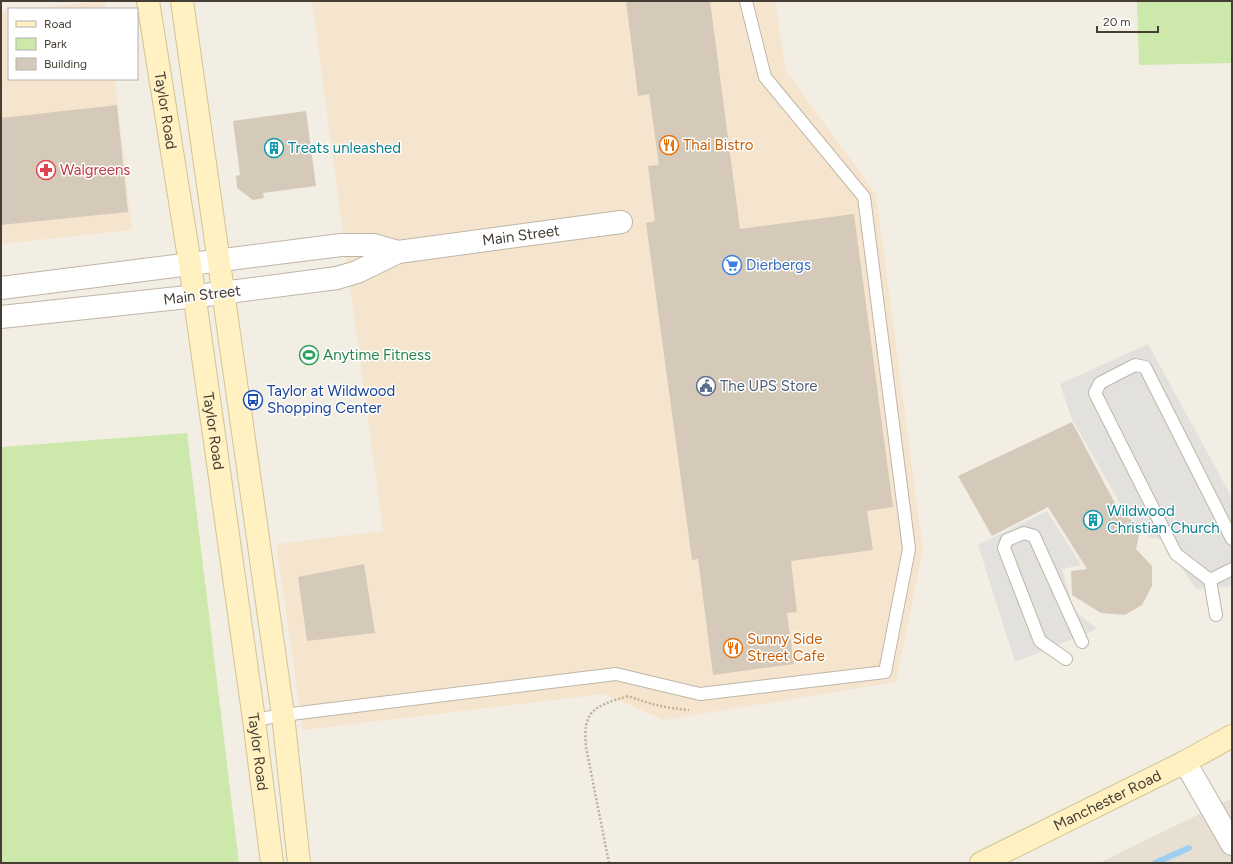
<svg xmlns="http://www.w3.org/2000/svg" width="1233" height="864" font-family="Figtree,sans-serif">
  <rect width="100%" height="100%" fill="#f3eee4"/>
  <!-- residential -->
  <path fill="#e7e0d2" d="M1232,798V863H1099Z"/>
  <!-- commercial -->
  <g fill="#f6e5ce">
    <path d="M101,1H106L107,9H29Z"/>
    <path d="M312,1H775L786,71L876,194L923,550L896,682L664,720L604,694L303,730L276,544L383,531Z"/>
    <path d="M9,11V79H115L132,230L1,244V12Z"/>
  </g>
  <!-- green -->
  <g fill="#cce9ab">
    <path d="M1137,1H1232V63L1139,65Z"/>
    <path d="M187,433L239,863H1V447Z"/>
  </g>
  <!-- parking -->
  <g fill="#e3e1dd">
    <path d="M1148,344L1232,498V585L1227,587L1196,589L1162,539L1150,538L1121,505L1071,417L1060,384Z"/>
    <path d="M1047,511L1081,565L1062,569L1074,610L1097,629L1015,662L978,545Z"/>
  </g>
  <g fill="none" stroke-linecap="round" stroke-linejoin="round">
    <!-- stream -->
    <path stroke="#9ecff2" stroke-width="6" d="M1155,863L1189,848"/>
  </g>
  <!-- building -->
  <g fill="#d5cab9">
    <path d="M626,1H710L740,229L854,214L893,507L867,511L873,550L791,561L797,612L787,613L794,664L713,675L698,559L692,560L646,223L655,221L648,166L659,165L649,94L638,96Z"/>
    <path d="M117,105L128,212L1,225V118Z"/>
    <path d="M306,111L316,186L263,193L264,198L253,200L237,188L236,176L240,175L233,121Z"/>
    <path d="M1072,422L1120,513L1141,526L1136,549L1152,566V586L1142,605L1125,615L1101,613L1072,595L1071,571L1087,569L1048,507L992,536L958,476Z"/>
    <path d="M364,564L375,633L307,641L298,577Z"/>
  </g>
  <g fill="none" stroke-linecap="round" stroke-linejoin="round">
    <!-- lane casing -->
    <g stroke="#beb6a7" stroke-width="14">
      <g id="lane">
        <path d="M1210,580L1232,569"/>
        <path d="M1216,615L1210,580L1176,554L1095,393L1100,383L1135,365L1145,367L1232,539"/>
        <path d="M1066,659L1040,641L1004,548L1007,540L1024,533L1034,536L1082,642"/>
        <path d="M254,720L283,715L616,674L700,694L885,672L909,549L864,197L765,77L746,1"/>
      </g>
    </g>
    <!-- street casing -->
    <g stroke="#beb6a7" stroke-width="24">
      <g id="street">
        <path id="s1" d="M398,252L621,222"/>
        <path d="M1,288L341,245H374L398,252L357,272L337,278L206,295L1,317"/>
        <path d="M1185,762L1232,844"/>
      </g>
    </g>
    <!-- secondary casing -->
    <g stroke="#d4c392" stroke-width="24">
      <g id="secondary">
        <path id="s2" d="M148,1L190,264L254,720L272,863"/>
        <path d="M182,1L283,715L299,863"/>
        <path id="s3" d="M981,863L1185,762L1232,736"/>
      </g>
    </g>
    <!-- path -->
    <path stroke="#c0b297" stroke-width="2.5" stroke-dasharray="2 2" stroke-linecap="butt" d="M609,863L586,747C582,709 596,706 628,696C650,704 665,708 689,710"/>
    <!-- lane -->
    <use href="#lane" stroke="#fff" stroke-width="12"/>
    <!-- street -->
    <use href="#street" stroke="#fff" stroke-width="22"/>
    <!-- secondary -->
    <use href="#secondary" stroke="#fff1c2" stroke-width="22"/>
  </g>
  <!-- icons -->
  <defs>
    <g id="restaurant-ring" transform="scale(1)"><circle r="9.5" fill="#fff" stroke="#e8710a" stroke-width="1.5"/><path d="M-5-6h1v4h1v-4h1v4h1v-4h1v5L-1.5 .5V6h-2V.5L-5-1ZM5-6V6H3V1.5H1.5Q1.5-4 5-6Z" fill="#e8710a"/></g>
    <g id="building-ring" transform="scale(1)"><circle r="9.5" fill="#fff" stroke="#0f9aa8" stroke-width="1.5"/><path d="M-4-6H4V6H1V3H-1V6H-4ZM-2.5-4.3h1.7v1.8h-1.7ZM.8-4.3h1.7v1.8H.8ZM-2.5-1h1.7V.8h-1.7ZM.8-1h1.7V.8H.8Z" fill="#0f9aa8"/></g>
    <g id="pharmacy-ring" transform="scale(1)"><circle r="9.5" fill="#fff" stroke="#e0444e" stroke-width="1.5"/><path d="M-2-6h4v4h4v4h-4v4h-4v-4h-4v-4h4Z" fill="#e0444e"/></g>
    <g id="supermarket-ring" transform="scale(1)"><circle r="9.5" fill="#fff" stroke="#3f7fe0" stroke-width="1.5"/><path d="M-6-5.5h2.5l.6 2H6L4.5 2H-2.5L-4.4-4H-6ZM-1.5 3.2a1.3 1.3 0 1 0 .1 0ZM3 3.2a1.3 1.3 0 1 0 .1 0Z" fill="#3f7fe0"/></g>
    <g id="stadium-ring" transform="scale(1)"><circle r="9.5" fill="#fff" stroke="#2e9e5b" stroke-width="1.5"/><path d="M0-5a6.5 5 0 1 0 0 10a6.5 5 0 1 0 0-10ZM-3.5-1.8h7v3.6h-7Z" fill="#2e9e5b"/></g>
    <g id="civic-ring" transform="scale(1)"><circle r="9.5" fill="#fff" stroke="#5c6f8a" stroke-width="1.5"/><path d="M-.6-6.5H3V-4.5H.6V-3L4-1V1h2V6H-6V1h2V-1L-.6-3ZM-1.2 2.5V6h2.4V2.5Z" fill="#5c6f8a"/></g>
    <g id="bus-ring" transform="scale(1)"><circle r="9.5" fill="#fff" stroke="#1a4fb4" stroke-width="1.5"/><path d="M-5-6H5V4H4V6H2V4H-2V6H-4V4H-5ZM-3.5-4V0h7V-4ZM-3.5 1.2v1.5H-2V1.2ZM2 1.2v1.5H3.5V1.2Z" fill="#1a4fb4"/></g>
  </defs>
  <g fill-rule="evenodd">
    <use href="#restaurant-ring" x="669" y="145"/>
    <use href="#building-ring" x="274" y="148"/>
    <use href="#pharmacy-ring" x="46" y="170"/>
    <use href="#supermarket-ring" x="732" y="265"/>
    <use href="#stadium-ring" x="309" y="355"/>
    <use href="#civic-ring" x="706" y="386"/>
    <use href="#bus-ring" x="253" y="400"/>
    <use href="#building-ring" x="1093" y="520"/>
    <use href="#restaurant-ring" x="733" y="648"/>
  </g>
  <g text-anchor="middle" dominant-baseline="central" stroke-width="3" stroke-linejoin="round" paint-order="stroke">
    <!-- street labels -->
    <g font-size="15" fill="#453e34" stroke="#fff">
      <text stroke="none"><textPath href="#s2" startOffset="111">Taylor Road</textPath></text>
      <text stroke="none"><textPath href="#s1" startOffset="124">Main Street</textPath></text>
      <text transform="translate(202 295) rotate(-7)">Main Street</text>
      <text stroke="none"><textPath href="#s2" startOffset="435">Taylor Road</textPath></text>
      <text stroke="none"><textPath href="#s2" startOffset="759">Taylor Road</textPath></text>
      <text stroke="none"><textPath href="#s3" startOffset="141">Manchester Road</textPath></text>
    </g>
    <!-- food labels -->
    <g font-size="15" fill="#c56008" stroke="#fff" text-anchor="start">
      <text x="683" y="145">Thai Bistro</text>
      <text x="747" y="639">Sunny Side<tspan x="747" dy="17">Street Cafe</tspan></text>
    </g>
    <!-- culture labels -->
    <g font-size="15" fill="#0d838f" stroke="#fff" text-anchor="start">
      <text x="288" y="148">Treats unleashed</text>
      <text x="1107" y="511">Wildwood<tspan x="1107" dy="17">Christian Church</tspan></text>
    </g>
    <!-- health labels -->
    <g font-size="15" fill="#be3a42" stroke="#fff" text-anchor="start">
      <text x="60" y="170">Walgreens</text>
    </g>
    <!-- shop labels -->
    <g font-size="15" fill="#366cbe" stroke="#fff" text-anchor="start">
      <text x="746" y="265">Dierbergs</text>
    </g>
    <!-- leisure labels -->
    <g font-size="15" fill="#27864d" stroke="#fff" text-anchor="start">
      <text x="323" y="355">Anytime Fitness</text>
    </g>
    <!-- service labels -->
    <g font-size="15" fill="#4e5e75" stroke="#fff" text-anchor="start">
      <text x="720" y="386">The UPS Store</text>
    </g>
    <!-- transit labels -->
    <g font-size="15" fill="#164399" stroke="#fff" text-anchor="start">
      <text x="267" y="391">Taylor at Wildwood<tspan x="267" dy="17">Shopping Center</tspan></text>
    </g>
  </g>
  <!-- border -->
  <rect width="1233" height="864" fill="none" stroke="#453e34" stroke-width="4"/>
  <!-- legend -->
  <rect x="8" y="8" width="130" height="72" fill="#ffffff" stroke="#b5b2ae"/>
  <rect x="16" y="21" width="20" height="6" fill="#fff1c2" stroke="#b5b2ae"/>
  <text x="44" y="28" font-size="12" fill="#453e34">Road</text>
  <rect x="16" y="38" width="20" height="12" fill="#cce9ab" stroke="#b5b2ae"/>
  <text x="44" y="48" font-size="12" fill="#453e34">Park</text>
  <rect x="16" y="58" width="20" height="12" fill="#d5cab9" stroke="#b5b2ae"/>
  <text x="44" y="68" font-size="12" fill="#453e34">Building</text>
  <!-- scale -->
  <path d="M1097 26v6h61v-6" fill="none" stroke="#453e34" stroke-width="2"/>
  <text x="1103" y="26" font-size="12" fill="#453e34" stroke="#ffffff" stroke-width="3" paint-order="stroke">20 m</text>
</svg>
